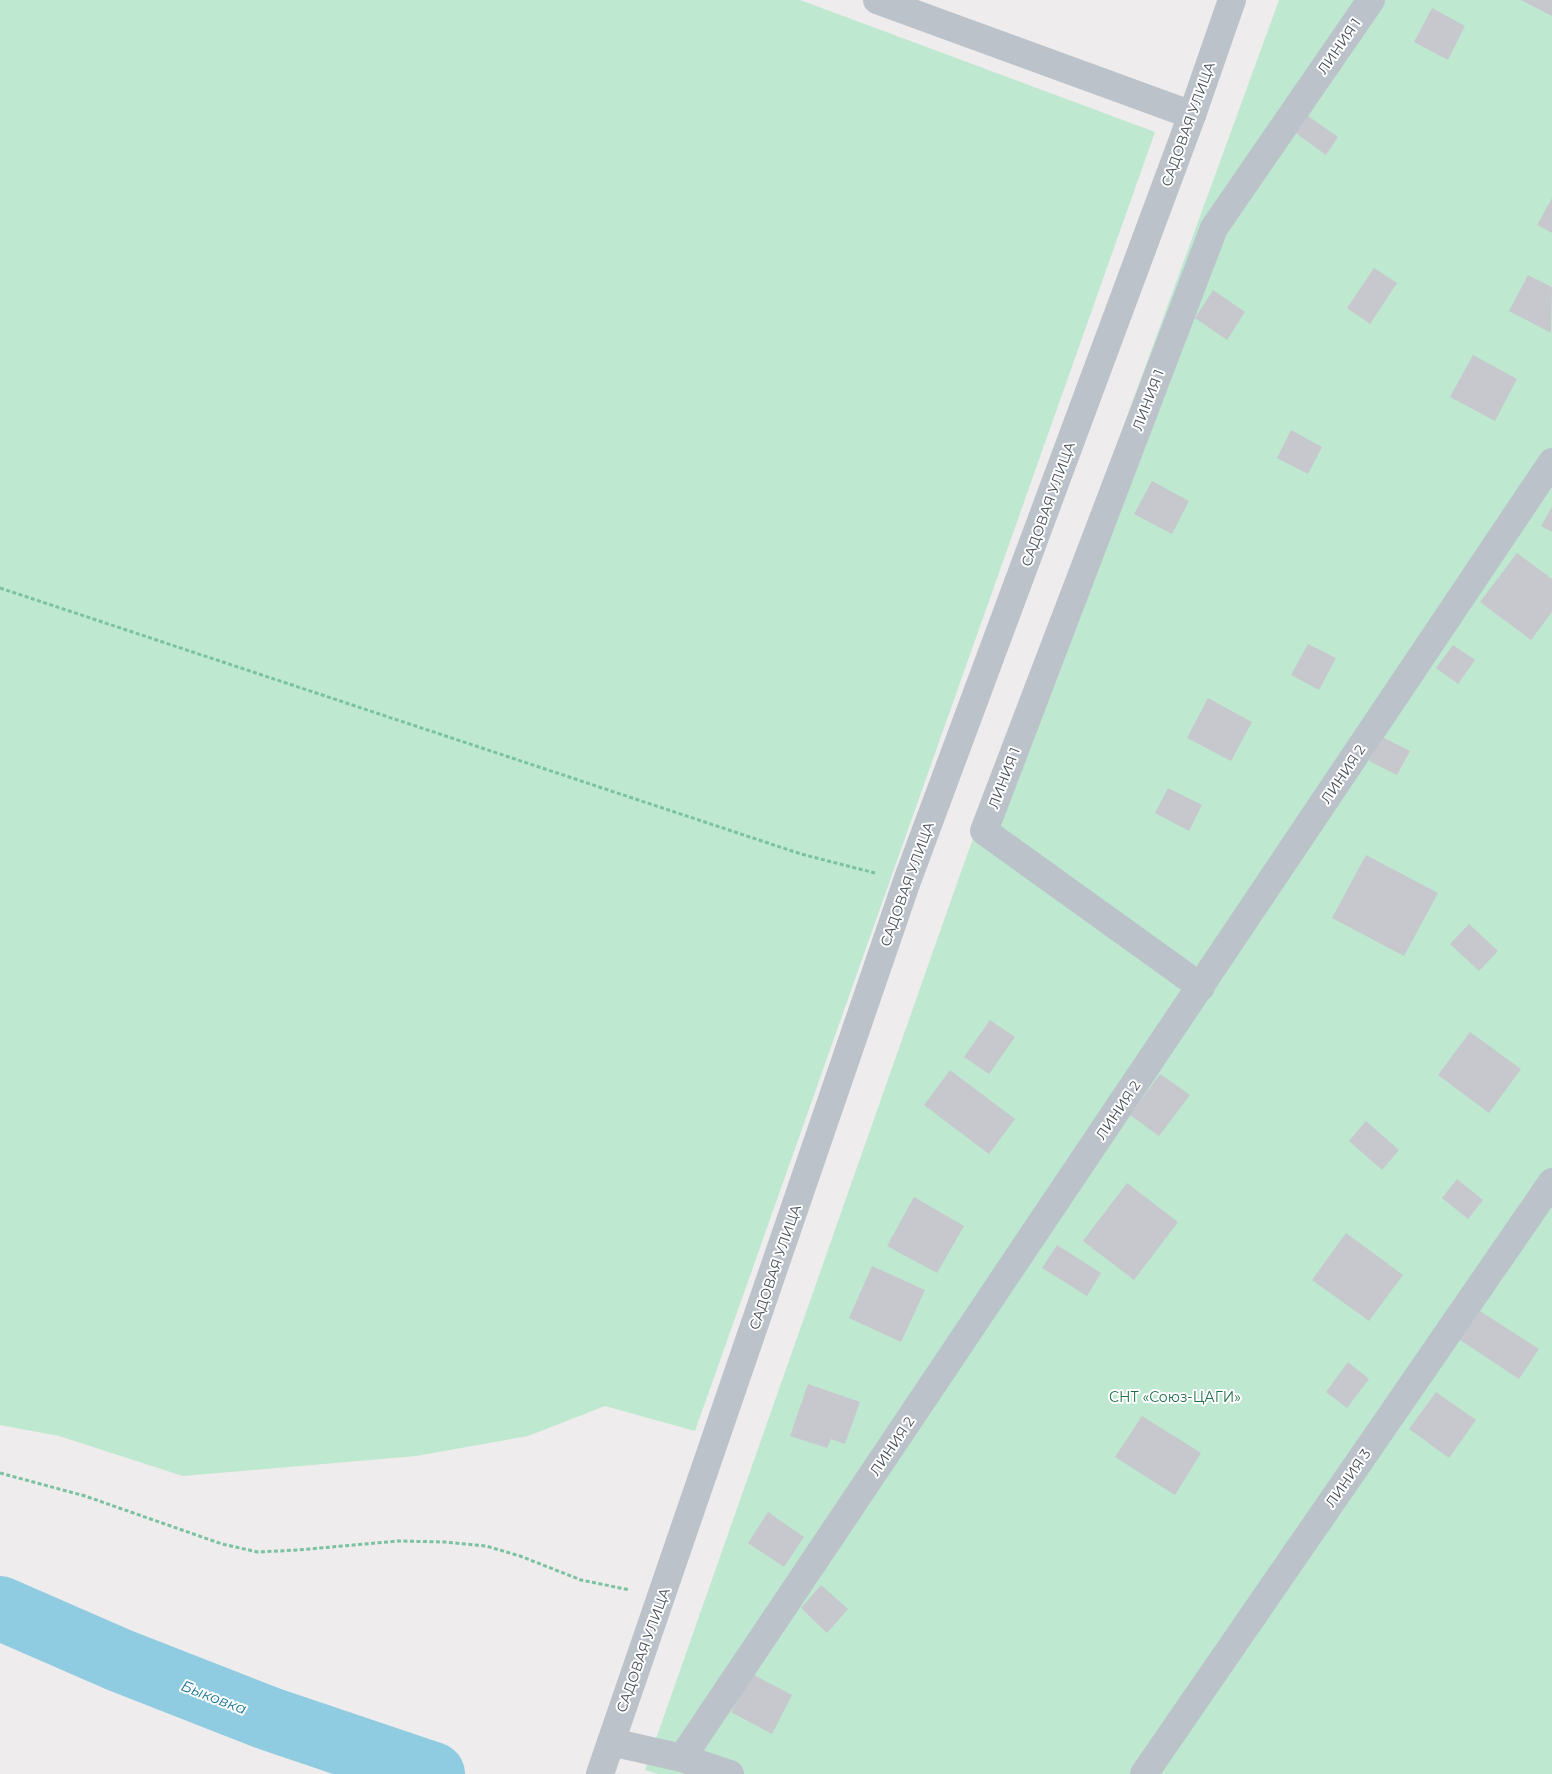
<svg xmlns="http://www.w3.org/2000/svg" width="1552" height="1774" font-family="Montserrat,sans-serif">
  <rect width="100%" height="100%" fill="#eeecec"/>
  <!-- green -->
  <g fill="#bee8d0">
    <path d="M0,0H800L1155,132L695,1431L605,1406L528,1436L416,1456L183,1476L59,1436L0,1425Z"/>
    <path d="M1279,0H1552V1774H658L645,1770L962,869Z"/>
  </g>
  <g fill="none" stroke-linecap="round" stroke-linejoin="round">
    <!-- river -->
    <path stroke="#8fcce1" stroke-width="64" d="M0,1608L119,1660L270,1719L433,1774"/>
  </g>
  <!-- building -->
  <g fill="#c7c8ce">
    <path d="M1521,0H1552V16Z"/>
    <path d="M1432,8L1465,26L1448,60L1414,42Z"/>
    <path d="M1308,116L1338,137L1326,155L1296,133Z"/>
    <path d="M1552,198V233L1537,225Z"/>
    <path d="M1374,268L1397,283L1370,324L1347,308Z"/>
    <path d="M1528,275L1552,287L1551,333L1509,311Z"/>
    <path d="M1213,290L1245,312L1227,340L1195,318Z"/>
    <path d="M1473,355L1517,379L1495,421L1450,397Z"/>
    <path d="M1291,430L1322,447L1308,474L1277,458Z"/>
    <path d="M1152,481L1189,501L1172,534L1134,514Z"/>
    <path d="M1552,507V532L1541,526Z"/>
    <path d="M1517,553L1552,579V612L1531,640L1480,602Z"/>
    <path d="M1308,644L1336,658L1319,690L1291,675Z"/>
    <path d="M1453,645L1475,660L1458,684L1436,668Z"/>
    <path d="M1208,698L1252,722L1231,761L1187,738Z"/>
    <path d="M1382,737L1410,751L1397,775L1369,761Z"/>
    <path d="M1168,788L1202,805L1189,831L1155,813Z"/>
    <path d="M1366,855L1438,893L1404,956L1332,918Z"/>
    <path d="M1469,924L1498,951L1479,971L1450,944Z"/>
    <path d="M990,1020L1015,1037L989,1074L964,1057Z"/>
    <path d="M1470,1032L1521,1069L1489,1113L1438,1075Z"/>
    <path d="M950,1070L1015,1119L989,1154L924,1105Z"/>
    <path d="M1160,1074L1190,1095L1159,1136L1130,1115Z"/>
    <path d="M1366,1121L1399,1150L1382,1170L1349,1141Z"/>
    <path d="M1457,1179L1483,1200L1468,1219L1442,1198Z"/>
    <path d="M1127,1183L1178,1222L1134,1280L1083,1241Z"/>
    <path d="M914,1197L964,1226L937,1273L887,1246Z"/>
    <path d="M1346,1233L1403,1275L1369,1321L1312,1280Z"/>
    <path d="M1057,1245L1101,1273L1087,1296L1042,1268Z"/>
    <path d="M872,1266L925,1290L901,1342L849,1318Z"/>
    <path d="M1480,1311L1539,1349L1519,1379L1460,1340Z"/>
    <path d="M1348,1362L1369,1379L1347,1408L1326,1392Z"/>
    <path d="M808,1384L860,1402L845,1444L831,1439L827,1448L790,1436Z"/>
    <path d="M1436,1392L1476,1420L1449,1458L1409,1429Z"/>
    <path d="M1142,1416L1201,1453L1175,1495L1115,1457Z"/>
    <path d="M768,1512L804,1537L784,1567L748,1543Z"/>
    <path d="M821,1585L848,1609L827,1633L801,1608Z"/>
    <path d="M752,1674L792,1695L772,1734L731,1712Z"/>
  </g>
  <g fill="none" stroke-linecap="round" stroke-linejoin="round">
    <!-- path -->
    <g stroke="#7ac2a1" stroke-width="3" stroke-dasharray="4 2.5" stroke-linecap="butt">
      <path d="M0,588L801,854L875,873"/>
      <path d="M0,1473L85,1496L222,1544L258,1552L298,1550L398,1541L445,1542L486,1546L520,1556L581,1580L630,1590"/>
    </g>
    <!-- minor -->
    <g stroke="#bbc2ca" stroke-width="28">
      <path d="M877,0L1192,115"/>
      <path d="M1201,987L984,831L1214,228L1371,0"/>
      <path d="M611,1742L682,1758L730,1774"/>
      <path d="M682,1758L1552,462"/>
      <path d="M600,1774L907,881L1192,115L1232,0"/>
      <path d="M1144,1774L1552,1182"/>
    </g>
  </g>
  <g text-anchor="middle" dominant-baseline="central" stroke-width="4" stroke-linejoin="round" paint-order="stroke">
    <!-- street labels -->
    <g font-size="14" fill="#464e57" stroke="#fff">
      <text transform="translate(1339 46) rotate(-55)">ЛИНИЯ 1</text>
      <text transform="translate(1188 124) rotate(-70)">САДОВАЯ УЛИЦА</text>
      <text transform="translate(1148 400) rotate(-69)">ЛИНИЯ 1</text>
      <text transform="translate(1048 504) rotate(-70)">САДОВАЯ УЛИЦА</text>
      <text transform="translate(1343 774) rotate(-56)">ЛИНИЯ 2</text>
      <text transform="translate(1004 778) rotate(-69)">ЛИНИЯ 1</text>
      <text transform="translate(907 884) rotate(-70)">САДОВАЯ УЛИЦА</text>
      <text transform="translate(1118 1110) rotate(-56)">ЛИНИЯ 2</text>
      <text transform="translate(775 1267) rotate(-71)">САДОВАЯ УЛИЦА</text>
      <text transform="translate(892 1446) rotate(-56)">ЛИНИЯ 2</text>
      <text transform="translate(1348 1478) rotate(-55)">ЛИНИЯ 3</text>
      <text transform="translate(643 1650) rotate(-70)">САДОВАЯ УЛИЦА</text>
    </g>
    <!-- park labels -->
    <g font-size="14" fill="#206f4b" stroke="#fff">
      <text x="1175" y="1397">СНТ «Союз-ЦАГИ»</text>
    </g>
    <!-- water labels -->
    <g font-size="15" font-style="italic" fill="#1b7695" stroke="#fff">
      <text transform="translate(214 1697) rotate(21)">Быковка</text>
    </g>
  </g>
</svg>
